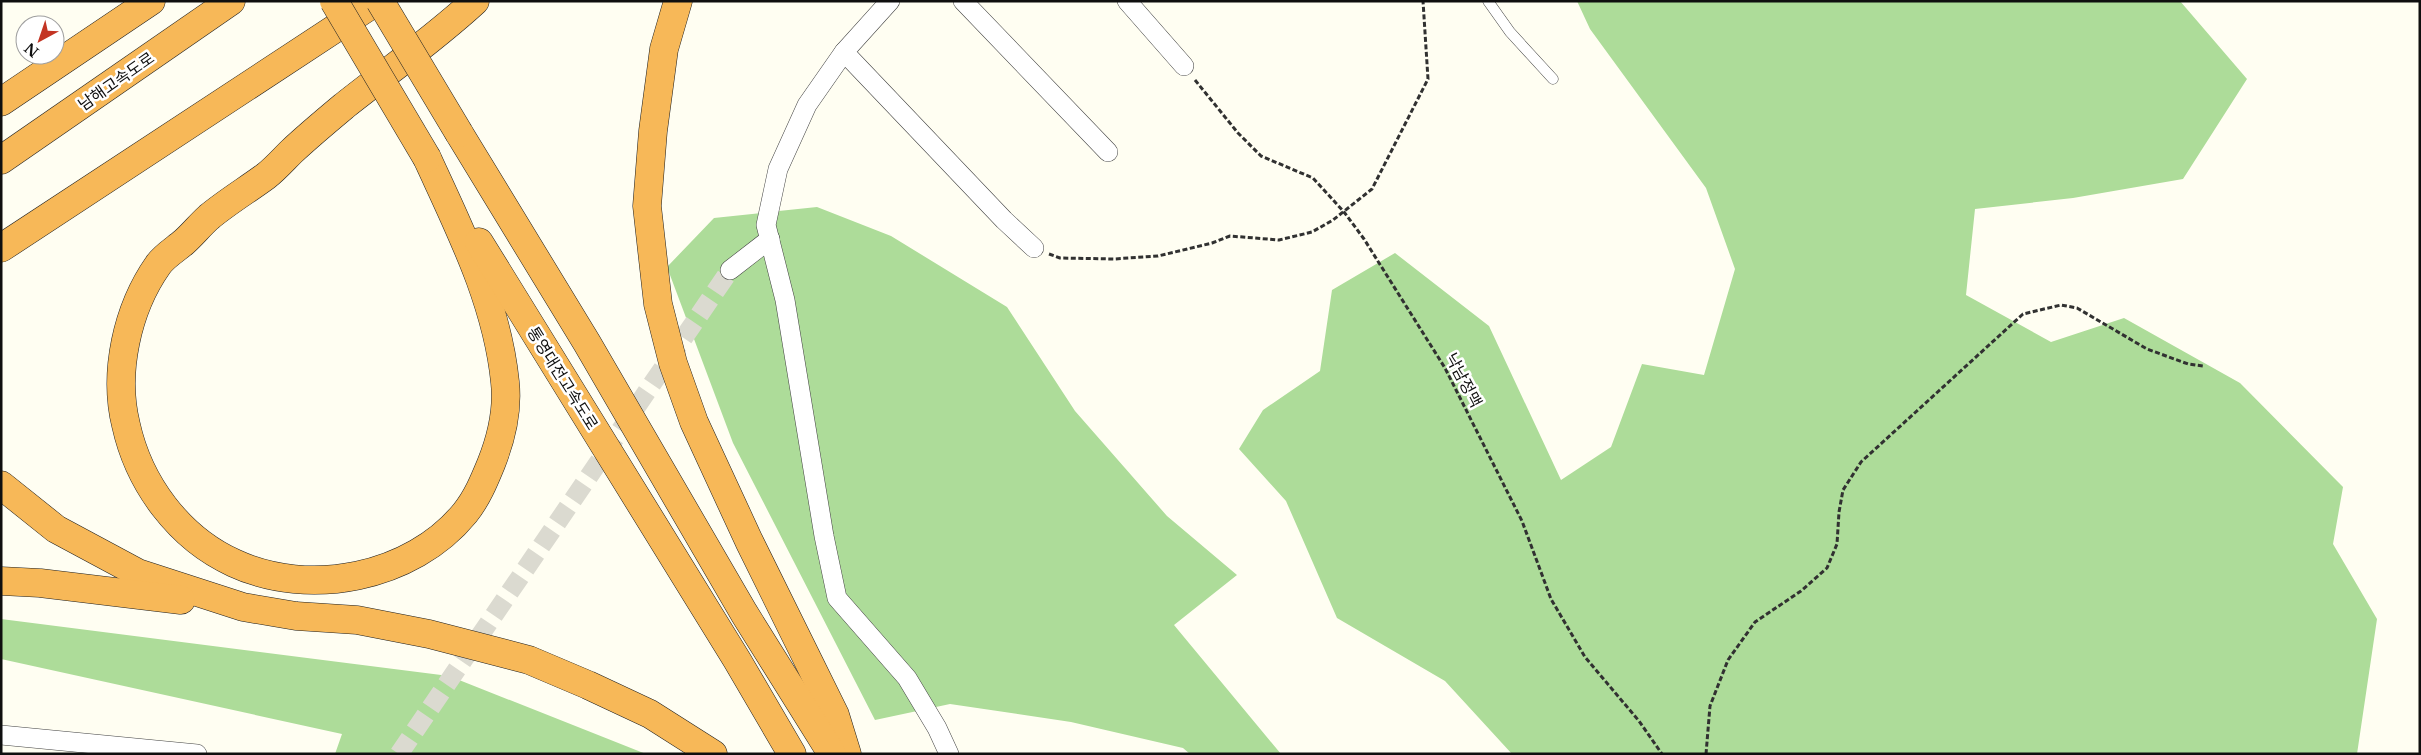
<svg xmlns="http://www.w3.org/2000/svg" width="2421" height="755" font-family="'Libre Baskerville','Noto Sans KR',serif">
  <rect width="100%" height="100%" fill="#fffef2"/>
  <!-- forest -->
  <g fill="#addc99">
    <path d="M1577,1H2180L2247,79L2183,179L2073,198L1975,209L1966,295L2051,342L2124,318L2240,383L2343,487L2333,544L2377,619L2357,754H1512L1445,681L1337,618L1286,501L1239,449L1263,410L1320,371L1332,290L1395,253L1489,326L1561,480L1611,447L1642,364L1704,375L1735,269L1706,188L1590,29Z"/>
    <path d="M817,207L891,236L1007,307L1075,411L1167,516L1237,575L1174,625L1281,754H1190L1183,748L1071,722L950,704L875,720L733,443L667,267L714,218Z"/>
    <path d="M1,619L449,676L646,754H335L342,734L1,659Z"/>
  </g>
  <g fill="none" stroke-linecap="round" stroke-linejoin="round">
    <!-- minor-tunnel -->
    <path stroke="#dbdad0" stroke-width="19" stroke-dasharray="19 9" stroke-linecap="butt" d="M399,754L730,270"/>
    <!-- service casing -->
    <g stroke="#424242" stroke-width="11">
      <path id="service" d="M1488,1L1510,32L1553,79"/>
    </g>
    <!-- minor casing -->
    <g stroke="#424242" stroke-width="20">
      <g id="minor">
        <path d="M890,1L844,52L1004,220L1034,248"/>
        <path d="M963,1L1108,152"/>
        <path d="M1127,1L1184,66"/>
        <path d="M844,52L807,105L778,169L766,225L785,300L824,536L837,598L907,678L937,728L949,754"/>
        <path d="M730,270L770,239"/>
        <path d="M1,735L197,754"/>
      </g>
    </g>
    <!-- motorway casing -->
    <g stroke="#202020" stroke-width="29">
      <g id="motorway">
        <path d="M678,1L664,49L653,131L647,206L658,304L673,363L694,422L749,541L835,715L847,754"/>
        <path d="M1,102L151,1"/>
        <path d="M459,133L587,343L744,613L832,754"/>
        <path d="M427,158C460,230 497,302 505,382C508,409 501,439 491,464C484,481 477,498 465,513C412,578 309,598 234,563C179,538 139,484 126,425C113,373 127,309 158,265C164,256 176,249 184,242C193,234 200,225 209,217C227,202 247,190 266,176C275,169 283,160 291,152C308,136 326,121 344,106C388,71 434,39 475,1"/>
        <path d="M1,160L231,1"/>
        <path d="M479,242L737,660L792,754"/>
        <path d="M1,248L377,1"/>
        <path d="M1,485L56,529L138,573L243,607L296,616L357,620L429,634L529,660L588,685L650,714L713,754"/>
        <path d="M1,581L40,583L181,600"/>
      </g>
    </g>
    <!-- path -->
    <g stroke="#313131" stroke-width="3" stroke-dasharray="5 2.5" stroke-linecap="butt">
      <path d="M1195,80L1238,133L1261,156L1313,178L1344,212L1364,239L1445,368L1522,521L1551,599L1585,657L1639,721L1662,754"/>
      <path d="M1049,254L1060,258L1114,259L1158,256L1212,243L1230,236L1279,240L1312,232L1333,220L1372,189L1428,79L1423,1"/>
      <path d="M1706,754L1710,706L1728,660L1755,622L1801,591L1827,568L1837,544L1839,512L1843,490L1861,462L2023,314L2061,305L2077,308L2147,349L2188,364L2203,366"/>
    </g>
    <!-- service -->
    <use href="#service" stroke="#fff" stroke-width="10"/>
    <!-- minor -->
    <use href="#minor" stroke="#fff" stroke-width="19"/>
    <!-- motorway -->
    <use href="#motorway" stroke="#f7b858" stroke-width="28"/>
    <!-- motorway-bridge casing -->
    <g stroke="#202020" stroke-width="29" stroke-linecap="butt">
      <g id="motorway-bridge">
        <path d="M334,1L427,158"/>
        <path d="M380,1L459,133"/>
      </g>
    </g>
    <!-- motorway-bridge -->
    <use href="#motorway-bridge" stroke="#f7b858" stroke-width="28"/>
  </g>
  <g text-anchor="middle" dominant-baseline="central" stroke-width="5" stroke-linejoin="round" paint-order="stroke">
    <!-- street labels -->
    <g font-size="16" fill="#0f0f0f" stroke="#fff">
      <text transform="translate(116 81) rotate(-35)">남해고속도로</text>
      <text transform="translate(563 378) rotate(58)">통영대전고속도로</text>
      <text transform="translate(1464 380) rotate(62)">낙남정맥</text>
    </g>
  </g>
  <!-- border -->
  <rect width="2421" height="755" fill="none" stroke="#0f0f0f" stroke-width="5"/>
  <!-- north arrow -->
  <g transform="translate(40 40) rotate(220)"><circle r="24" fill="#ffffff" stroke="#9f9f9f"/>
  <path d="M0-4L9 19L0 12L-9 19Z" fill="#c33423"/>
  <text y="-8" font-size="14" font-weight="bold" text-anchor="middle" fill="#0f0f0f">N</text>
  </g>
</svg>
